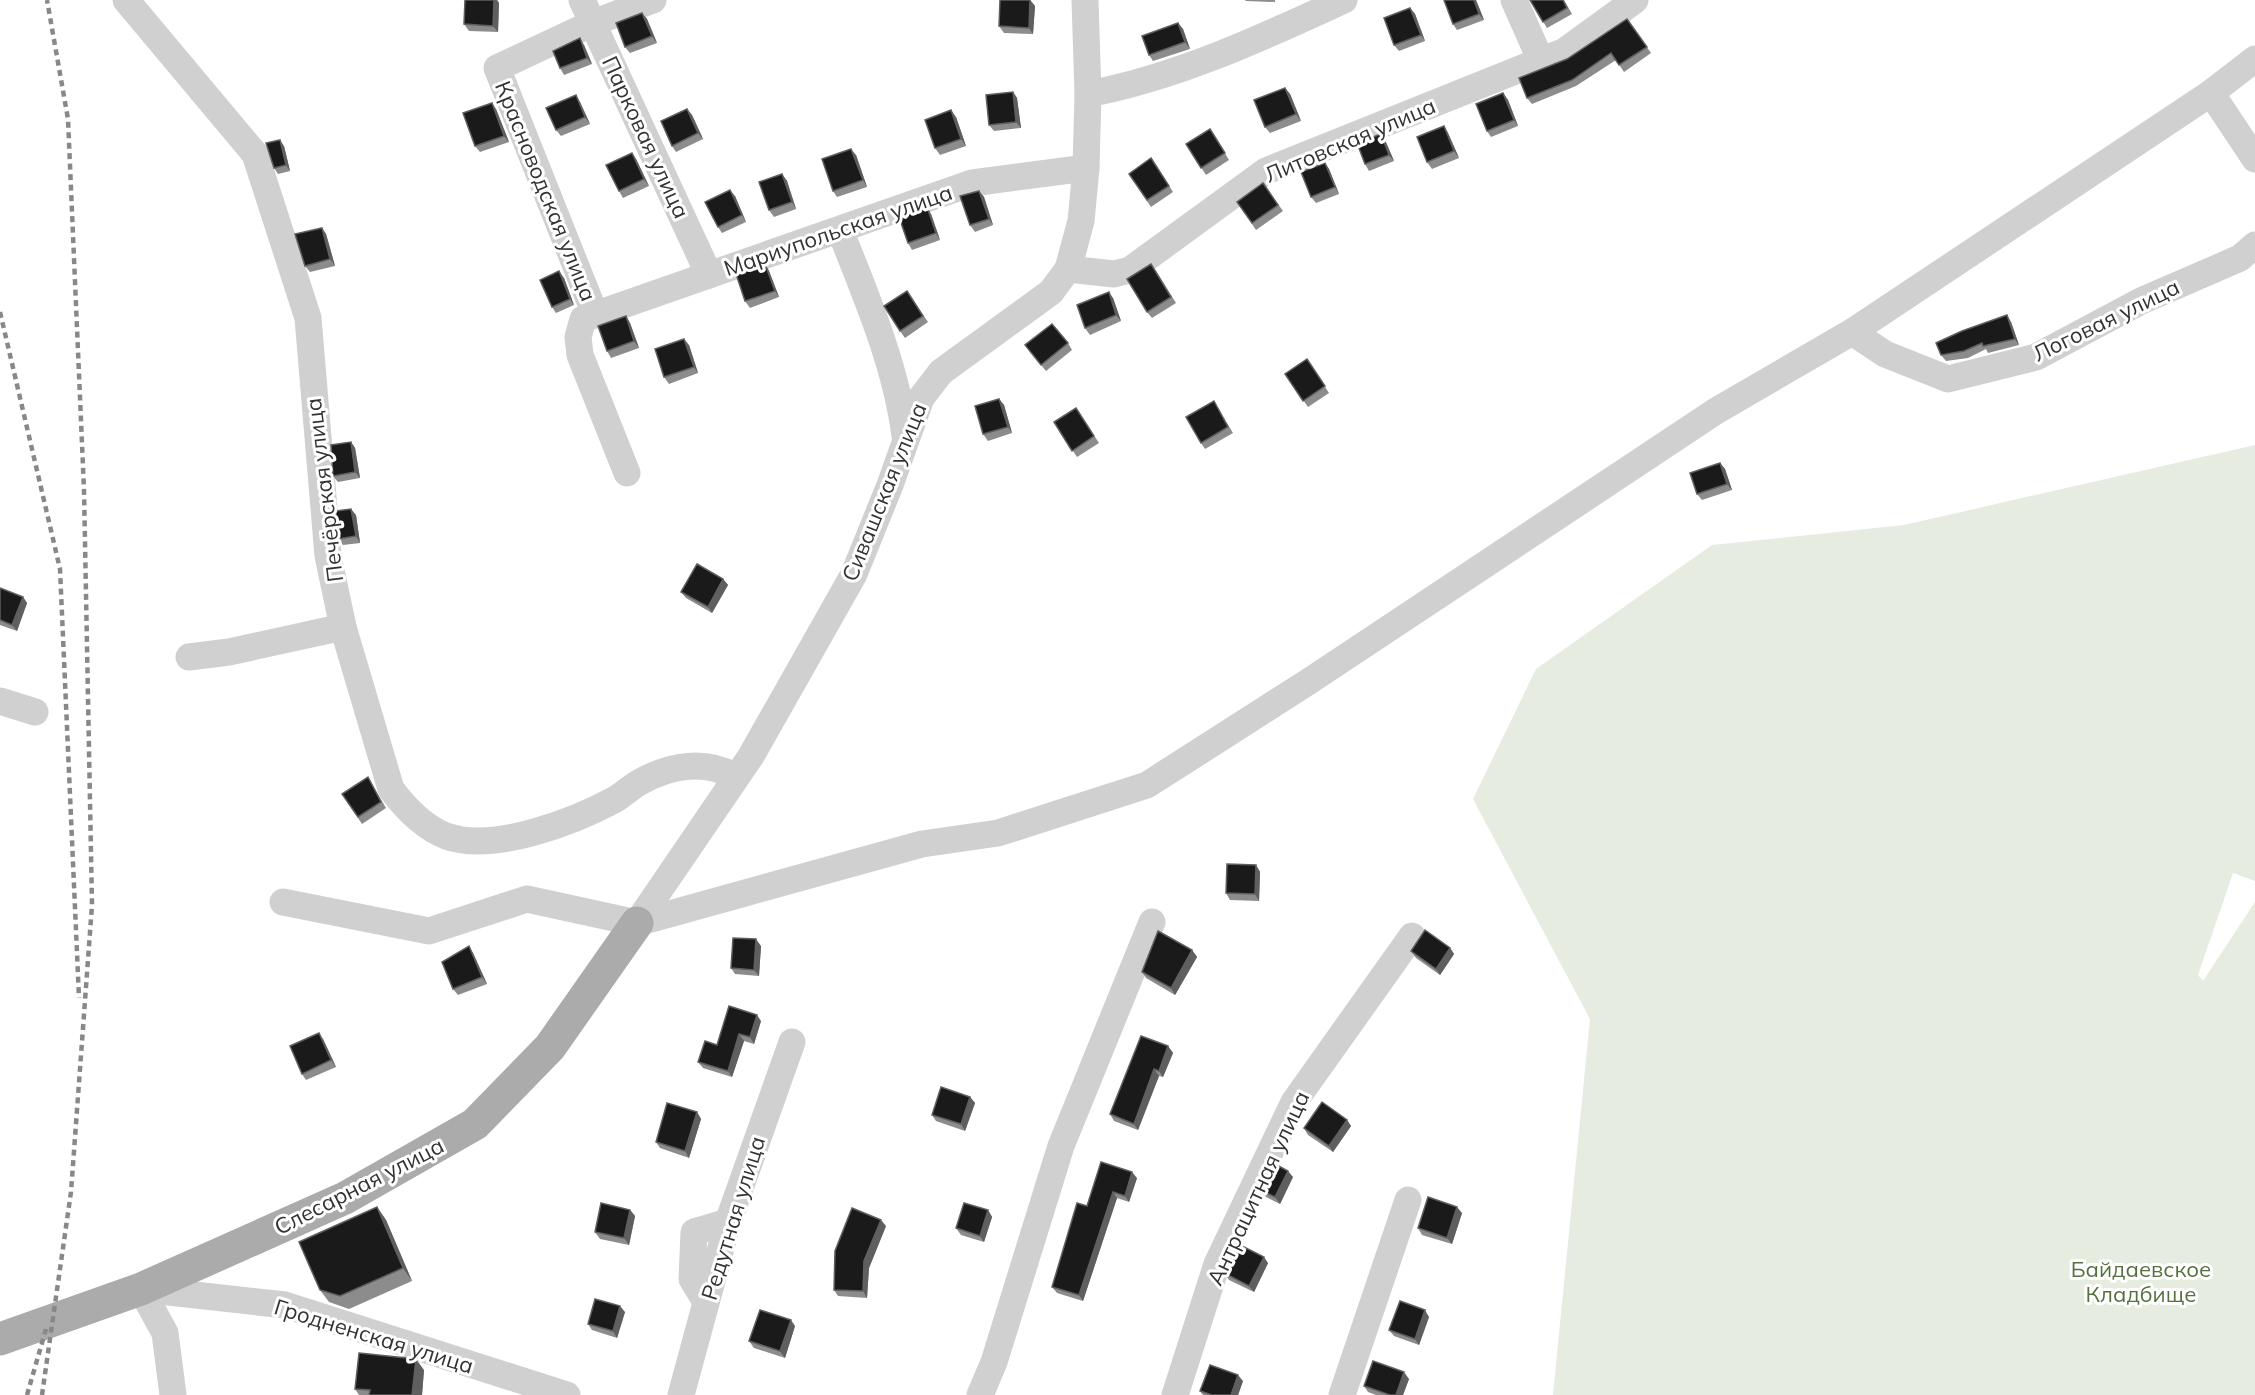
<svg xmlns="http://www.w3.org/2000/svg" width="2255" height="1395" font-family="Mulish,sans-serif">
  <rect width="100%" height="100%" fill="#fff"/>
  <!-- green -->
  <path fill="#e6ecdf" d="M2255,445V881L2233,873L2198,975L2203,981L2255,902V1395H1553L1590,1019L1473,799L1536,669L1712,545L1904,525Z"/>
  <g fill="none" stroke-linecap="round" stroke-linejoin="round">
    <!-- minor -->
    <g stroke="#d0d0d0" stroke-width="27">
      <path d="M126,0L255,154L308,318L328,556L343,627L391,789C406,809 423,827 446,836C493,853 573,822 614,800C623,795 631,787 640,782C671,765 705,759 736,777"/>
      <path d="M582,0L709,275"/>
      <path d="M1514,0L1541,61"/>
      <path d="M2211,93L2255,159"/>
      <path d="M1088,94C1178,77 1261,38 1344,0"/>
      <path d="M840,230C866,296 896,365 905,436"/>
      <path d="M1068,269L1114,274L1130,270L1266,171L1565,51L1635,0"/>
      <path d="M595,314L497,68L593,23L653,0"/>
      <path d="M1852,332L1885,354L1948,379L2036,357L2141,301L2240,258L2255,245"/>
      <path d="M627,473L580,355L578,337L583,319L972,183L1086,168"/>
      <path d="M189,657L229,652L343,627"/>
      <path d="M0,701L35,712"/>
      <path d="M283,902L429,931L527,899L637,923L922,844L998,833L1147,785L1308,682L1716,411L1852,332L2211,93L2255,59"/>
      <path d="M637,923L751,756L854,574L890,485L921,398L941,372L1051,292L1068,269L1081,221L1086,168L1088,94L1085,0"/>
      <path d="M141,1289L285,1305L567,1395"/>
      <path d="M141,1289L165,1333L173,1395"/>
      <path d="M706,1302L692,1279L694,1232L728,1222"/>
      <path d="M681,1395L728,1222L792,1042"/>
      <path d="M980,1395L994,1362L1061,1146L1152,922"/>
      <path d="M1175,1395L1217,1264L1294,1102L1412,936"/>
      <path d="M1342,1395L1408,1200"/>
    </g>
    <!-- major -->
    <path stroke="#ababab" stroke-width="33" d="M0,1339L141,1289L345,1198L475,1124L550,1047L637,923"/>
    <!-- rail -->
    <g stroke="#888" stroke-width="4.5" stroke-dasharray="6 4.5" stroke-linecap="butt">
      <path d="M0,312L60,569L79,998"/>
      <path d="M27,1395L46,1329"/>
      <path d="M42,1395L71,1192L92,905L84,490L68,119L47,0"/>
    </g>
  </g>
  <!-- wall -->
  <g fill="#8c8c8c">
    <path d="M465,0H497L499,3L498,32L469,31L464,24Z"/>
    <path d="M1030,0L1035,6L1033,34L1004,33L999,26Z"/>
    <path d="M1245,0H1275V2L1246,1Z"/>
    <path d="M1444,0H1476L1484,20L1457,30L1453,24Z"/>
    <path d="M1530,0H1564L1572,14L1547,28Z"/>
    <path d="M1410,8L1415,14L1425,41L1399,51L1394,45Z"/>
    <path d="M642,13L647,19L657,43L630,53L625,47Z"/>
    <path d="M1627,19L1651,53L1624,72L1616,60L1576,86L1532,104L1527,98L1567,59Z"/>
    <path d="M1178,23L1183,29L1190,49L1153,61L1149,55Z"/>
    <path d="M584,45L592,64L564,75L560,68Z"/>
    <path d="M1285,88L1290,94L1301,121L1270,133L1265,127Z"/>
    <path d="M1013,92L1017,98L1021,128L994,131L989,125Z"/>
    <path d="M1503,93L1508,100L1518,126L1491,137L1487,131Z"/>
    <path d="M580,102L590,124L561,136L556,130Z"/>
    <path d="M496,109L509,142L480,152L475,146Z"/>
    <path d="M687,109L692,115L703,139L676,152L672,146Z"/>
    <path d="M956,117L966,146L940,155L935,148Z"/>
    <path d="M1444,126L1448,133L1459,158L1432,169L1427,162Z"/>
    <path d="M1210,129L1229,160L1206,175L1186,144Z"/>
    <path d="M1381,134L1385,140L1394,161L1369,171L1365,164Z"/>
    <path d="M284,146L290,171L278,174L274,168Z"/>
    <path d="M632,153L636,159L649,186L623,198L619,191Z"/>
    <path d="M856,155L867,187L837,197L833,191Z"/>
    <path d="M1151,158L1173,192L1151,207L1129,174Z"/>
    <path d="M1325,163L1329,169L1339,194L1316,203L1311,197Z"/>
    <path d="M782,174L787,181L796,209L774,217L769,210Z"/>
    <path d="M1263,183L1283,211L1256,230L1237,202Z"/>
    <path d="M979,191L984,197L993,225L975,232L970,225Z"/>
    <path d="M735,196L746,222L722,233L718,227Z"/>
    <path d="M931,214L940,240L912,250L908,243Z"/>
    <path d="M322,228L326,234L335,266L310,272L305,266Z"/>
    <path d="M765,264L769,271L779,297L750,308L745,301Z"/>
    <path d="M1156,271L1176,303L1152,318L1147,312Z"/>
    <path d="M564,278L574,305L556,313L552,307Z"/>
    <path d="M907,291L928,322L905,338L900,331Z"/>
    <path d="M1113,298L1121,321L1090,335L1085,328Z"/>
    <path d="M626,316L630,323L639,348L611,358L607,351Z"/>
    <path d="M2011,322L2019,345L1988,353L1986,349L1968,358L1946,361L1941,355Z"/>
    <path d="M1068,343L1072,350L1046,371L1025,345Z"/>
    <path d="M689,345L698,373L669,384L664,377Z"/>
    <path d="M1307,359L1329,393L1308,407L1285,374Z"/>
    <path d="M999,399L1004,405L1012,433L988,441L983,434Z"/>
    <path d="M1076,408L1099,443L1077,457L1054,422Z"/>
    <path d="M1218,408L1233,433L1205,449L1201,443Z"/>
    <path d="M351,442L355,448L360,478L338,482L333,476Z"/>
    <path d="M1720,463L1725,469L1732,490L1702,500L1697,494Z"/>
    <path d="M356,515L360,543L343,545L338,539Z"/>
    <path d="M723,579L728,585L712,613L686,598L681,592Z"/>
    <path d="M0,588L23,597L27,603L17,631L0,625Z"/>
    <path d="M368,777L386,808L362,824L342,794Z"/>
    <path d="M1256,865L1260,872L1259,901L1230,900L1226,893Z"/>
    <path d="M761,946L759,976L735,974L731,968Z"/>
    <path d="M1450,948L1454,954L1440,975L1416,958L1411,951Z"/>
    <path d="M1192,950L1197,957L1175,995L1146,978L1142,972Z"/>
    <path d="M473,953L487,984L458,995L453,989Z"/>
    <path d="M761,1021L754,1044L744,1041L732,1077L703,1068L698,1062L717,1045Z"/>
    <path d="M323,1039L336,1067L306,1080L302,1074Z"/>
    <path d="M1168,1046L1173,1053L1163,1077L1159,1076L1138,1130L1114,1121L1110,1114Z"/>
    <path d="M970,1097L975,1103L965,1131L936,1121L932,1115Z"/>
    <path d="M697,1112L701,1119L689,1158L660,1148L656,1142Z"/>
    <path d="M1347,1120L1351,1126L1333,1152L1308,1135L1304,1128Z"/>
    <path d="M1293,1177L1280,1204L1266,1197L1262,1191Z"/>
    <path d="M1137,1178L1129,1202L1117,1198L1083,1301L1057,1293L1052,1287L1087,1206Z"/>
    <path d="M377,1207L386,1220L412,1281L349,1309L329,1302L320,1290Z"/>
    <path d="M630,1210L635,1216L629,1245L600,1239L595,1232Z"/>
    <path d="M988,1210L992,1217L984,1242L961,1235L956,1228Z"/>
    <path d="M1462,1213L1452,1244L1422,1235L1418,1228Z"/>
    <path d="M886,1226L869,1268L867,1298L838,1296L834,1290Z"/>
    <path d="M1268,1263L1254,1292L1229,1280L1224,1273Z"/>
    <path d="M625,1312L617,1338L592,1330L588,1324Z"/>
    <path d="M1429,1317L1419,1345L1394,1336L1389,1330Z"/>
    <path d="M795,1326L785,1358L754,1348L749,1341Z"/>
    <path d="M424,1370L422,1395H359L355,1389Z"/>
    <path d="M1409,1379L1403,1395H1376L1368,1392L1364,1386Z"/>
    <path d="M1243,1381L1238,1395H1203L1200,1391Z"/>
  </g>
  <!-- shaded-wall -->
  <g fill="#5f5f5f">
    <path d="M494,0H497L499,3L498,32L493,26Z"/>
    <path d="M1030,0L1035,6L1033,34L1029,28Z"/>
    <path d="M1474,0H1476L1484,20L1479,14Z"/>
    <path d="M1410,8L1415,14L1425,41L1421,35Z"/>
    <path d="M642,13L647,19L657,43L652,36Z"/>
    <path d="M1178,23L1183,29L1190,49L1185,42Z"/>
    <path d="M580,38L584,45L592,64L587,58Z"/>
    <path d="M1285,88L1290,94L1301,121L1296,114Z"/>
    <path d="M1013,92L1017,98L1021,128L1016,122Z"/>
    <path d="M1503,93L1508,100L1518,126L1514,120Z"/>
    <path d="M576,95L580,102L590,124L585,117Z"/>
    <path d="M492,103L496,109L509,142L504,136Z"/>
    <path d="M687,109L692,115L703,139L698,133Z"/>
    <path d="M951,110L956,117L966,146L961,139Z"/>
    <path d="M1444,126L1448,133L1459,158L1454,151Z"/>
    <path d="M1381,134L1385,140L1394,161L1389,155Z"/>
    <path d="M280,140L284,146L290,171L286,165Z"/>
    <path d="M851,149L856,155L867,187L863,180Z"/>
    <path d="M632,153L636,159L649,186L644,179Z"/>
    <path d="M1325,163L1329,169L1339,194L1335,187Z"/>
    <path d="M782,174L787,181L796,209L792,202Z"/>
    <path d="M730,190L735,196L746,222L742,215Z"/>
    <path d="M979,191L984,197L993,225L989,219Z"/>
    <path d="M927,207L931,214L940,240L936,233Z"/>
    <path d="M322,228L326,234L335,266L330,259Z"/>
    <path d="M765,264L769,271L779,297L775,291Z"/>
    <path d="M559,271L564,278L574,305L570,299Z"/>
    <path d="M1109,292L1113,298L1121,321L1116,315Z"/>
    <path d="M2007,315L2011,322L2019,345L2015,339Z"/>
    <path d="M626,316L630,323L639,348L634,341Z"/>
    <path d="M684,339L689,345L698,373L694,367Z"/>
    <path d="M999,399L1004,405L1012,433L1008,427Z"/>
    <path d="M351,442L355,448L360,478L355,472Z"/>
    <path d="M1720,463L1725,469L1732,490L1727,484Z"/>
    <path d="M351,509L356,515L360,543L356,536Z"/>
    <path d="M723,579L728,585L712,613L708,607Z"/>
    <path d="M23,597L27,603L17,631L12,625Z"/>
    <path d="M1256,865L1260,872L1259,901L1255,894Z"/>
    <path d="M756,939L761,946L759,976L754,970Z"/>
    <path d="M469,946L473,953L487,984L482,977Z"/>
    <path d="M1450,948L1454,954L1440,975L1436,969Z"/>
    <path d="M1192,950L1197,957L1175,995L1171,988Z"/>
    <path d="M757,1015L761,1021L754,1044L750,1037Z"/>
    <path d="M319,1033L323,1039L336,1067L331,1060Z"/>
    <path d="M739,1034L744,1041L732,1077L728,1071Z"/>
    <path d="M1168,1046L1173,1053L1163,1077L1159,1071Z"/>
    <path d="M1154,1069L1159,1076L1138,1130L1134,1124Z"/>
    <path d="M970,1097L975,1103L965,1131L961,1124Z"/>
    <path d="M697,1112L701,1119L689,1158L685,1151Z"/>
    <path d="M1347,1120L1351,1126L1333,1152L1329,1146Z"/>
    <path d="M1288,1171L1293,1177L1280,1204L1275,1197Z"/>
    <path d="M1132,1172L1137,1178L1129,1202L1125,1196Z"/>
    <path d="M1113,1192L1117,1198L1083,1301L1079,1295Z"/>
    <path d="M377,1207L386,1220L412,1281L403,1268Z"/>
    <path d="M1457,1207L1462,1213L1452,1244L1447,1238Z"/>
    <path d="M630,1210L635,1216L629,1245L624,1238Z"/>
    <path d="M988,1210L992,1217L984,1242L980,1236Z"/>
    <path d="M881,1220L886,1226L869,1268L867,1298L863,1291L864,1261Z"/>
    <path d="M1264,1257L1268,1263L1254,1292L1249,1286Z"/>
    <path d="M620,1306L625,1312L617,1338L613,1331Z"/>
    <path d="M1425,1310L1429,1317L1419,1345L1415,1339Z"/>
    <path d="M791,1320L795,1326L785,1358L780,1351Z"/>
    <path d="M416,1359L424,1370L422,1395H412Z"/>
    <path d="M1404,1372L1409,1379L1403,1395H1396Z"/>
    <path d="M1238,1375L1243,1381L1238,1395H1231Z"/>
  </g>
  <!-- building -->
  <g fill="#1a1a1a" stroke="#5f5f5f" stroke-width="1.5">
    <path d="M465,0H494L493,26L464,24Z"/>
    <path d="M1000,0H1030L1029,28L999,26Z"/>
    <path d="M1444,0H1474L1479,14L1453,24Z"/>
    <path d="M1530,0H1563L1567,8L1543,22Z"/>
    <path d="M1410,8L1421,35L1394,45L1384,18Z"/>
    <path d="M642,13L652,36L625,47L616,23Z"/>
    <path d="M1627,19L1647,47L1619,65L1611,53L1572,80L1527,98L1519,78L1567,59Z"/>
    <path d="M1178,23L1185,42L1149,55L1142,36Z"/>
    <path d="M580,38L587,58L560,68L553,51Z"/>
    <path d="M1285,88L1296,114L1265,127L1254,100Z"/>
    <path d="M1013,92L1016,122L989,125L986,95Z"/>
    <path d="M1503,93L1514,120L1487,131L1476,104Z"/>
    <path d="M576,95L585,117L556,130L546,108Z"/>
    <path d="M492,103L504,136L475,146L463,113Z"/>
    <path d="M687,109L698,133L672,146L661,121Z"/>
    <path d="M951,110L961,139L935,148L925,120Z"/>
    <path d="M1444,126L1454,151L1427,162L1417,137Z"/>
    <path d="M1210,129L1225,153L1201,168L1186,144Z"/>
    <path d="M1381,134L1389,155L1365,164L1357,143Z"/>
    <path d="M280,140L286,165L274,168L266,143Z"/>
    <path d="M851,149L863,180L833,191L822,159Z"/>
    <path d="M632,153L644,179L619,191L606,165Z"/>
    <path d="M1151,158L1169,186L1147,200L1129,174Z"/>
    <path d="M1325,163L1335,187L1311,197L1301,172Z"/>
    <path d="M782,174L792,202L769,210L759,182Z"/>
    <path d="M1263,183L1278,205L1252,223L1237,202Z"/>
    <path d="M730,190L742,215L718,227L705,202Z"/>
    <path d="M979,191L989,219L970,225L960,196Z"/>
    <path d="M927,207L936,233L908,243L899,217Z"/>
    <path d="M322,228L330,259L305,266L295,234Z"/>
    <path d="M765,264L775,291L745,301L736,274Z"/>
    <path d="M1151,264L1171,297L1147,312L1127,279Z"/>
    <path d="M559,271L570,299L552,307L540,280Z"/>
    <path d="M907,291L923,316L900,331L884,306Z"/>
    <path d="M1109,292L1116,315L1085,328L1077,305Z"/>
    <path d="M2007,315L2015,339L1983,346L1982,343L1964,351L1941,355L1936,343L1962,331Z"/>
    <path d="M626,316L634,341L607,351L598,326Z"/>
    <path d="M1052,324L1068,343L1041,365L1025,345Z"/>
    <path d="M684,339L694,367L664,377L655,349Z"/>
    <path d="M1307,359L1325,386L1303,401L1285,374Z"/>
    <path d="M999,399L1008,427L983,434L975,406Z"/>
    <path d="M1214,401L1228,427L1201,443L1186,417Z"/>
    <path d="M1076,408L1094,436L1072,451L1054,422Z"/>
    <path d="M351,442L355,472L333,476L331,445Z"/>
    <path d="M1720,463L1727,484L1697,494L1690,473Z"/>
    <path d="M351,509L356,536L338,539L336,511Z"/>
    <path d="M697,564L723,579L708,607L681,592Z"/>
    <path d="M0,588L23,597L12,625L0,620Z"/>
    <path d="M368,777L381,802L358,817L342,794Z"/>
    <path d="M1227,864L1256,865L1255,894L1226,893Z"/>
    <path d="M1425,930L1450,948L1436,969L1411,951Z"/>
    <path d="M1158,931L1192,950L1171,988L1142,972Z"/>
    <path d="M733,938L756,939L754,970L731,968Z"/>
    <path d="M469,946L482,977L453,989L442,962Z"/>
    <path d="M729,1006L757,1015L750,1037L739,1034L728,1071L698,1062L705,1041L717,1045Z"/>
    <path d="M319,1033L331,1060L302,1074L290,1046Z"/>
    <path d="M1141,1036L1168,1046L1159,1071L1154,1069L1134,1124L1110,1114Z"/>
    <path d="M941,1087L970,1097L961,1124L932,1115Z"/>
    <path d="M1322,1102L1347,1120L1329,1146L1304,1128Z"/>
    <path d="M667,1103L697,1112L685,1151L656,1142Z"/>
    <path d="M1101,1162L1132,1172L1125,1196L1113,1192L1079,1295L1052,1287L1077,1203L1087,1206Z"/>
    <path d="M1275,1164L1288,1171L1275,1197L1262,1191Z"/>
    <path d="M1428,1197L1457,1207L1447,1238L1418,1228Z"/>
    <path d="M601,1203L630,1210L624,1238L595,1232Z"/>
    <path d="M964,1203L988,1210L980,1236L956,1228Z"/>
    <path d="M377,1207L403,1268L340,1296L320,1290L299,1242Z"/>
    <path d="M852,1208L881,1220L864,1261L863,1291L834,1290L835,1251Z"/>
    <path d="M1238,1244L1264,1257L1249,1286L1224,1273Z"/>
    <path d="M595,1299L620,1306L613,1331L588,1324Z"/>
    <path d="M1400,1301L1425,1310L1415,1339L1389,1330Z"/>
    <path d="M760,1310L791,1320L780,1351L749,1341Z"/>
    <path d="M359,1353L416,1359L412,1395H369L370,1390L355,1389Z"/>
    <path d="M1373,1361L1404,1372L1396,1395H1390L1364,1386Z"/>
    <path d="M1210,1365L1238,1375L1231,1395H1212L1200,1391Z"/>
  </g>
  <g text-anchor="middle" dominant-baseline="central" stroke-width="6" stroke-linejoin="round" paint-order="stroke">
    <!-- street labels -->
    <g font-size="22" fill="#333" stroke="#fff">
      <text transform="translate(646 137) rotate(65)">Парковая улица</text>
      <text transform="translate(1350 140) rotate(-23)">Литовская улица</text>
      <text transform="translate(546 191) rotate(68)">Красноводская улица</text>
      <text transform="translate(838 230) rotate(-19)">Мариупольская улица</text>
      <text transform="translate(2106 320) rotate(-26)">Логовая улица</text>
      <text transform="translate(324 490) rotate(-97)">Печёрская улица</text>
      <text transform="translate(884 492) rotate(-68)">Сивашская улица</text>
      <text transform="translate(359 1186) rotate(-27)">Слесарная улица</text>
      <text transform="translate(1258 1188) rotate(-65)">Антрацитная улица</text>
      <text transform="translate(733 1218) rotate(-73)">Редутная улица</text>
      <text transform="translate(374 1336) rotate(17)">Гродненская улица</text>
    </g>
    <!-- park labels -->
    <g font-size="22" fill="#56703f" stroke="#fff">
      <text x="2141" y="1269">Байдаевское<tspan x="2141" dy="25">Кладбище</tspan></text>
    </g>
  </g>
</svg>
